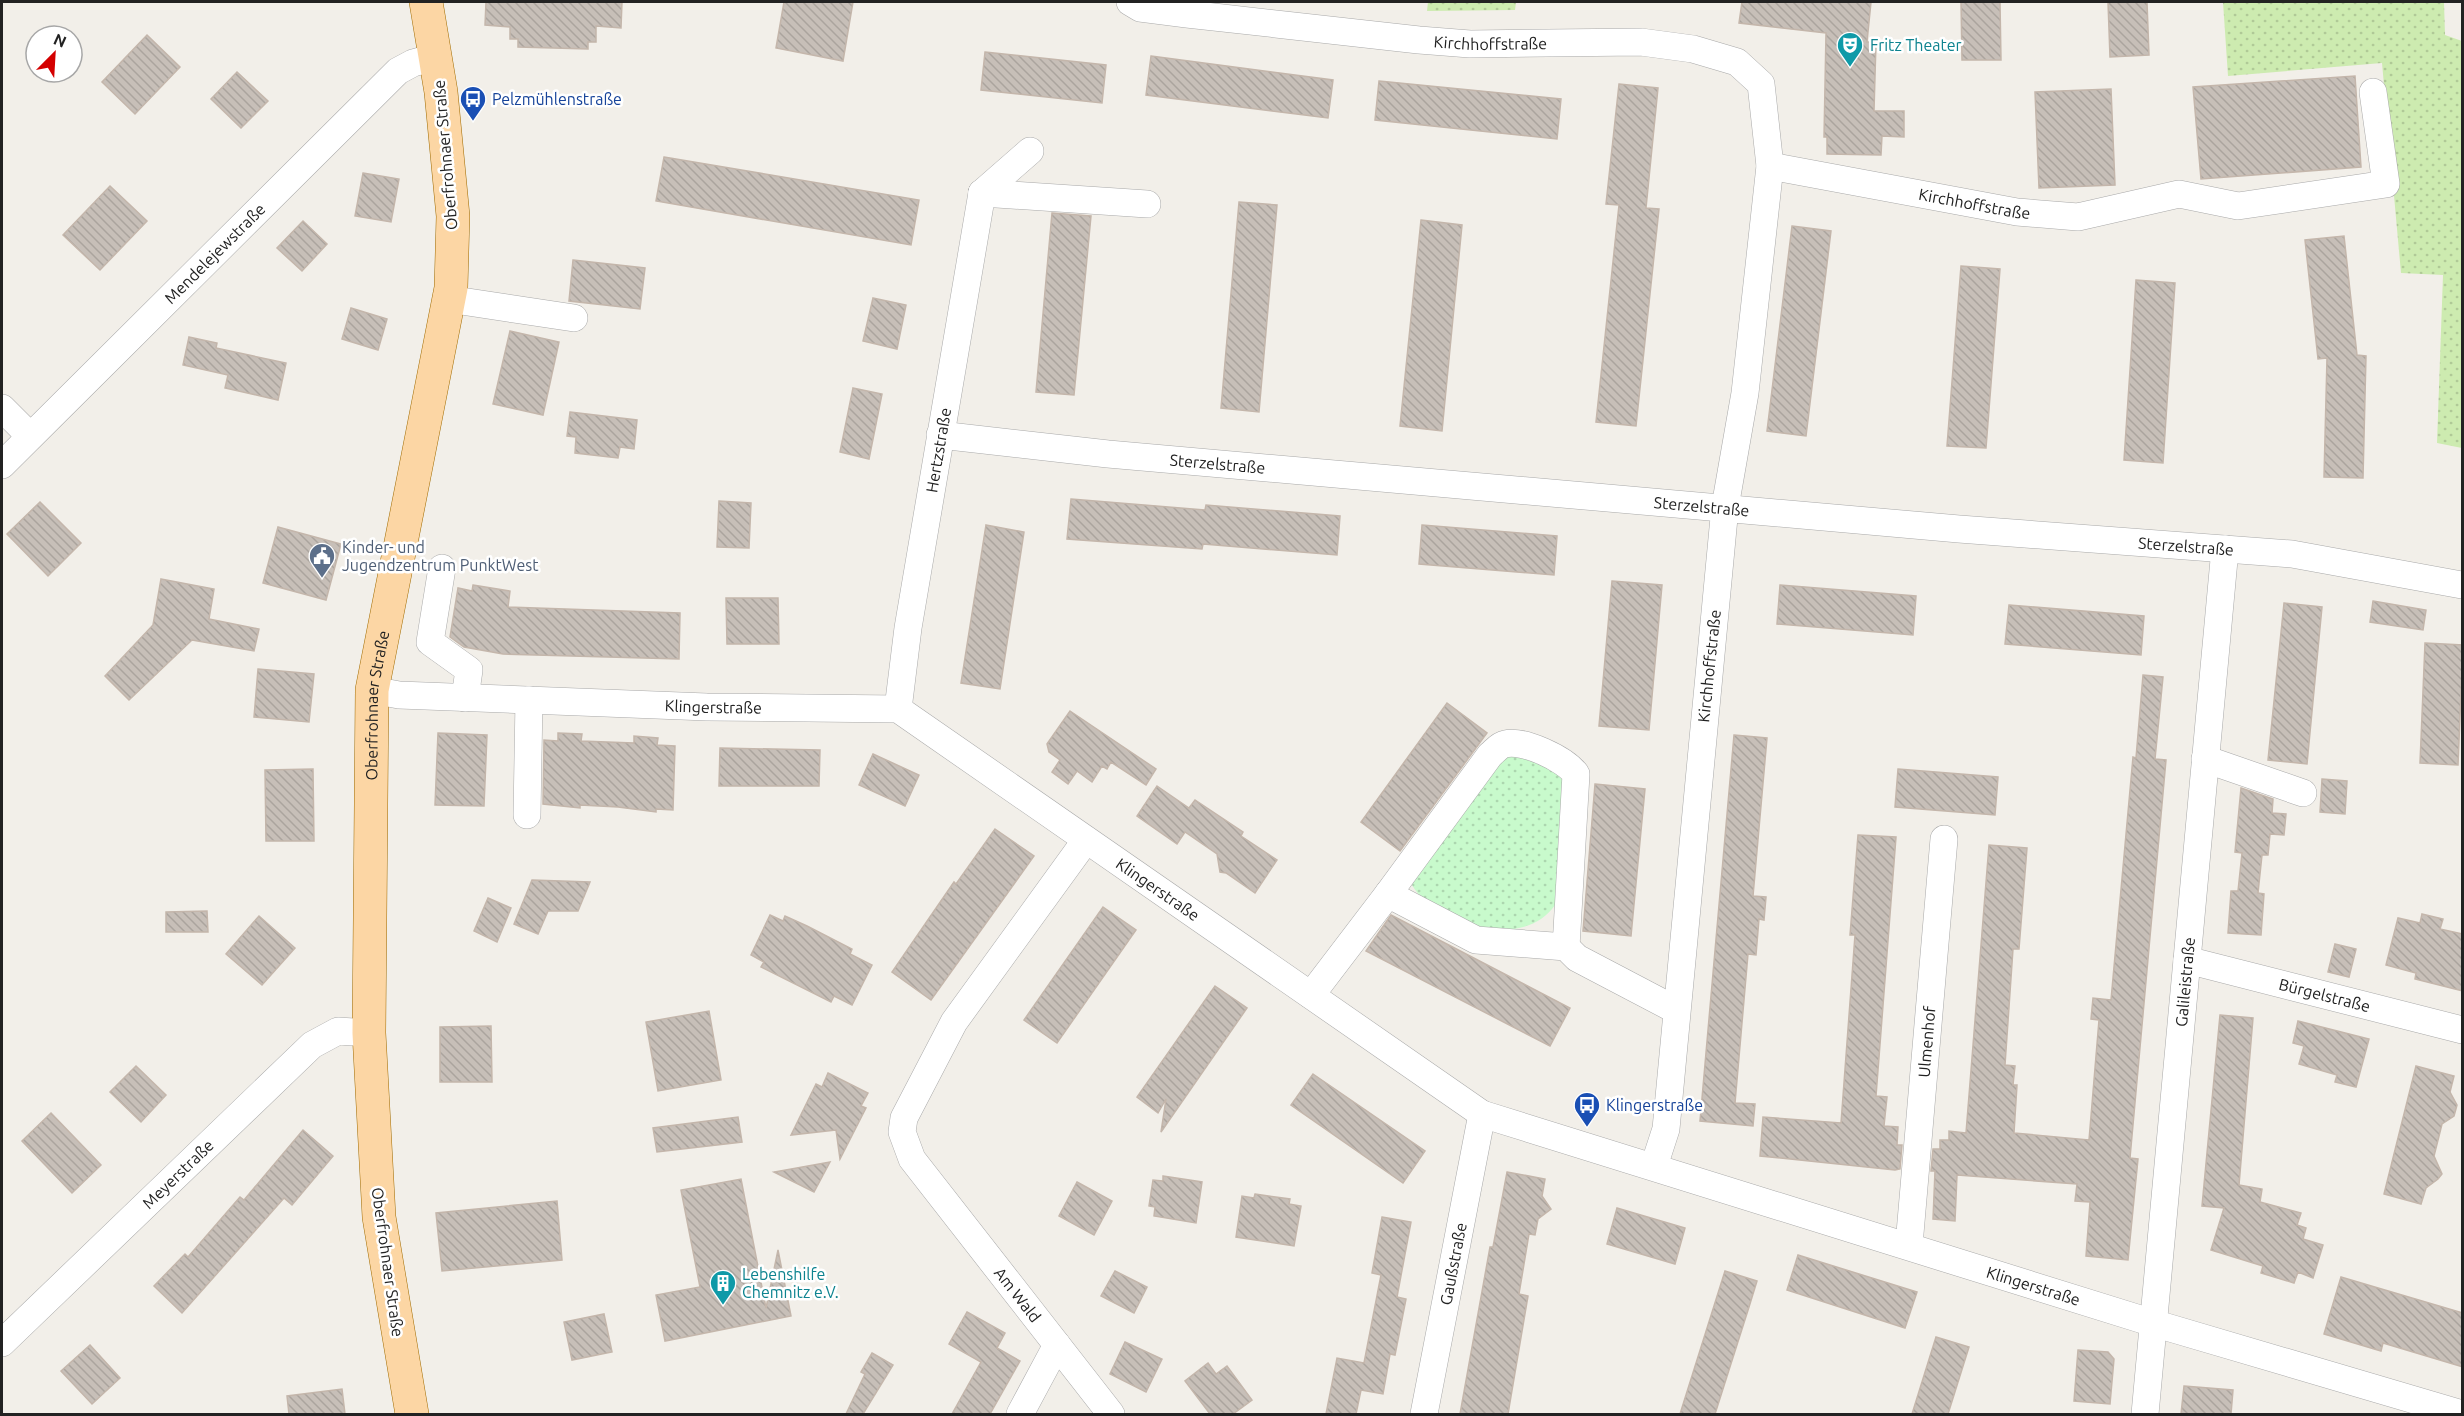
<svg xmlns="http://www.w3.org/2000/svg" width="2464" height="1416" font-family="Ubuntu,sans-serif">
  <defs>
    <pattern id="grass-dots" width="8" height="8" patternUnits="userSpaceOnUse" patternTransform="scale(1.5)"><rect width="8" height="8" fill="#cdebb0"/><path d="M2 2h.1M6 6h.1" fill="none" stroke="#b0c997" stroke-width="1.8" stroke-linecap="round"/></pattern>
    <pattern id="park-dots" width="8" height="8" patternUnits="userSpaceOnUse" patternTransform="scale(1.5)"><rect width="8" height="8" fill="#c8facc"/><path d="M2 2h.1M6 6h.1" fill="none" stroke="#acd6af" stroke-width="1.8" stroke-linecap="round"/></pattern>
    <pattern id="building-back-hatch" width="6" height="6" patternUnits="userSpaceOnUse" patternTransform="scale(1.5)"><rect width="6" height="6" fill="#c7bfb8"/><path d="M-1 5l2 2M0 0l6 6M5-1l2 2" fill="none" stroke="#aba49e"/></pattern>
  </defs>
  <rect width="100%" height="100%" fill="#f2efe9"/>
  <!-- grass -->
  <g fill="url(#grass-dots)">
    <path d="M1428,2H1516L1515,10L1427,11Z"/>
    <path d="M2223,2H2444L2445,35L2462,41V448L2437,443L2443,275L2401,273L2382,63L2228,76Z"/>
  </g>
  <!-- park -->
  <path fill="url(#park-dots)" d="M1527,750L1572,786C1570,804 1561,897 1555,905C1524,951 1436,926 1412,885L1420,862L1494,758Z"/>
  <!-- building -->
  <g fill="url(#building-back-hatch)" stroke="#c4b6ab" stroke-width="1.5">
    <path d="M486,2H622L621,28L596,26V42H588V49L518,47V39H510V27L485,25Z"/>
    <path d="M784,2H853L843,61L776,48Z"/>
    <path d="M1742,2H1871L1867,42H1876L1874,111H1904V137L1882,136L1881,155L1827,154V137H1824L1826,33L1739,23Z"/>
    <path d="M1961,2H2000L2001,60H1962Z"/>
    <path d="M2108,2H2147L2149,55L2110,57Z"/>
    <path d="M147,35L180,67L135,114L102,82Z"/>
    <path d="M985,52L1106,65L1102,103L981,90Z"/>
    <path d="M1151,56L1333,80L1328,118L1146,95Z"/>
    <path d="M237,72L268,101L241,128L211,99Z"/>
    <path d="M2355,76L2361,167L2201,179L2193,87Z"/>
    <path d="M1379,81L1561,99L1557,139L1375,120Z"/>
    <path d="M1619,84L1658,88L1646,208L1659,209L1636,426L1596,422L1619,205L1606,204Z"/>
    <path d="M2111,89L2115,185L2039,188L2035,92Z"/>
    <path d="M664,157L919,200L911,245L656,201Z"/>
    <path d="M363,173L399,179L391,222L355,216Z"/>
    <path d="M110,186L147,221L100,270L63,235Z"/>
    <path d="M1239,202L1277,205L1259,412L1221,408Z"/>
    <path d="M1052,213L1091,216L1074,395L1036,392Z"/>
    <path d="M1421,220L1462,225L1442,431L1400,426Z"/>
    <path d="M303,221L327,244L302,271L277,248Z"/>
    <path d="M1792,226L1831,231L1806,436L1767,431Z"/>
    <path d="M2344,236L2357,355L2366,356L2363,478L2324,477L2327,358L2318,359L2305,240Z"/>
    <path d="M573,260L645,268L640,309L569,301Z"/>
    <path d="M1961,266L2000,269L1986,448L1947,446Z"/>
    <path d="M2136,280L2175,283L2163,463L2124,460Z"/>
    <path d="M873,298L906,305L897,349L863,341Z"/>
    <path d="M351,308L387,319L378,350L342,339Z"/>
    <path d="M510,331L559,342L543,415L493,404Z"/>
    <path d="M189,337L217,343L216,348L286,363L278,400L225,388L228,375L183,365Z"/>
    <path d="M853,388L882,394L869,459L840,452Z"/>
    <path d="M570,412L637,420L634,449L620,447L618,458L575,453L576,437L567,436Z"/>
    <path d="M1071,499L1205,510L1206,505L1340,516L1337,555L1203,544L1202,549L1067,539Z"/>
    <path d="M719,501L751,503L749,548L717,547Z"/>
    <path d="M40,502L81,543L48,576L7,534Z"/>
    <path d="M986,525L1024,532L1000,689L961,683Z"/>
    <path d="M1422,525L1557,536L1554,575L1419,564Z"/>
    <path d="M278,527L341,544L326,600L263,583Z"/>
    <path d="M161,579L214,589L209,619L259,629L254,651L192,640L129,700L105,676L153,625Z"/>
    <path d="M1612,581L1662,585L1649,730L1599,726Z"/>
    <path d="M473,585L510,591L508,607L680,613L679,659L503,654L464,647L450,637L458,588L472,591Z"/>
    <path d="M1780,585L1916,596L1913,635L1777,624Z"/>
    <path d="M726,598H778L779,644H727Z"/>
    <path d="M2373,601L2426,610L2423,630L2370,622Z"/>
    <path d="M2284,603L2322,607L2307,764L2268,760Z"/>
    <path d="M2009,605L2144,616L2141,655L2005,644Z"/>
    <path d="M2425,643L2463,645L2458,765L2420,763Z"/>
    <path d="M258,669L314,674L309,722L254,717Z"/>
    <path d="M2143,675L2163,677L2155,759L2166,760L2130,1158L2138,1159L2128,1260L2086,1256L2090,1202L2075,1201L2077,1184L1957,1175L1955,1221L1933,1219L1935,1171H1931L1933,1149H1940V1140H1949V1131L1966,1133L1989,845L2027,848L2019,949H2013L2005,1065L2015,1066L2013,1085H2017L2014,1133L2089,1140L2099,1020L2091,1019L2093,998L2111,1000L2133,757L2136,758Z"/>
    <path d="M1447,703L1487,733L1400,851L1361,822Z"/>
    <path d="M1070,711L1156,769L1146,785L1111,762L1107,769L1102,766L1092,782L1077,771L1068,784L1052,772L1060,760L1049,752L1047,744Z"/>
    <path d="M438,733L487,735L484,806L435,805Z"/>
    <path d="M558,733L582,734L581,741L634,743V736L658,738L657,745L675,746L673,810L656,809V812L618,807L580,805V808L543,804L544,740L558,741Z"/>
    <path d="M1734,735L1767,738L1753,896L1766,897L1764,920L1759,919L1756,955L1748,954L1735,1103L1755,1104L1753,1126L1700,1121Z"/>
    <path d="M720,748L820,750L819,786H719Z"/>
    <path d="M873,754L919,775L905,806L859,785Z"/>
    <path d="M313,769L314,841H266L265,770Z"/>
    <path d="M1898,769L1998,777L1995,815L1895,807Z"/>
    <path d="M2322,779L2347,781L2345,814L2320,812Z"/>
    <path d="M1595,784L1645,789L1631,936L1583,931Z"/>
    <path d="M1157,786L1189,808L1195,800L1243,832L1241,836L1277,860L1255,893L1226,873L1220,872L1217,854L1185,832L1177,844L1137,816Z"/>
    <path d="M2241,788L2273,799L2272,813L2286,814L2284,835L2270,834L2268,855H2262L2258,893L2264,894L2261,935L2228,933L2231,891H2238L2242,853L2235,852Z"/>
    <path d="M995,829L1034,856L931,1000L892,972L954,882L956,884Z"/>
    <path d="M1858,835L1896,837L1876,1096L1887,1097L1884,1126L1898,1127L1897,1145H1902L1900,1169L1895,1170L1760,1156L1763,1117L1841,1123L1855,935H1850Z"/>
    <path d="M532,880L590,882L578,911H548L538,934L514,924Z"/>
    <path d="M488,898L511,908L497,942L474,931Z"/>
    <path d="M1103,907L1136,930L1057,1043L1024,1020Z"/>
    <path d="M207,911L208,932H166V912Z"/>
    <path d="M2422,914L2443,919L2440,929L2463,934V991L2415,979L2416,973L2386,965L2398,918L2420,923Z"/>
    <path d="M770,915L783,921L785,916L807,926L852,949L850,954L872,965L852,1005L834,996L831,1002L761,967L764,962L751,955Z"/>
    <path d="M1391,915L1570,1008L1550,1046L1366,951Z"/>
    <path d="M259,916L295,948L262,985L226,954Z"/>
    <path d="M2335,944L2356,949L2349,977L2328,972Z"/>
    <path d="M1215,986L1247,1008L1161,1132L1166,1099L1158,1113L1137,1097Z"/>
    <path d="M709,1011L721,1080L658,1091L646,1022Z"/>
    <path d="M2220,1015L2253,1018L2239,1185L2262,1189L2260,1202L2301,1213L2297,1225L2306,1228L2303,1239L2323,1245L2313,1278L2298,1272L2294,1283L2261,1273L2263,1266L2211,1250L2224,1208L2202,1206Z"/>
    <path d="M2298,1021L2369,1039L2356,1087L2335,1082L2337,1075L2299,1064L2304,1046L2293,1043Z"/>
    <path d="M491,1026L492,1082H440V1027Z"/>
    <path d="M136,1066L166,1095L141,1122L110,1092Z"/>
    <path d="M2416,1066L2454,1076L2450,1092L2457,1105L2454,1116L2442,1124L2434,1156L2442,1174L2438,1179L2426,1188L2421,1204L2384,1194Z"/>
    <path d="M828,1073L868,1093L861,1106L866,1108L840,1159L836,1130L791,1135L816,1084L822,1087Z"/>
    <path d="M1313,1074L1425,1151L1403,1183L1291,1105Z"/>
    <path d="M51,1113L101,1165L72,1193L22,1141Z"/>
    <path d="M738,1117L742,1142L657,1152L653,1128Z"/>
    <path d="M303,1130L333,1156L292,1205L284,1198L182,1313L154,1286L185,1254L188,1257L240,1197L244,1200Z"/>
    <path d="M830,1162L814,1192L774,1172Z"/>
    <path d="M1507,1172L1545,1179L1542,1196L1551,1209L1538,1219L1535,1235L1529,1234L1519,1294L1528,1296L1508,1414H1460L1490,1247H1493Z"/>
    <path d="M1163,1176L1202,1182L1196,1223L1154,1216L1155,1207L1149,1206L1153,1180L1163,1181Z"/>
    <path d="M741,1179L766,1308L778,1250L791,1316L665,1341L656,1295L700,1287L681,1190Z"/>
    <path d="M1077,1182L1112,1201L1094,1235L1059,1216Z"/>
    <path d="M1255,1194L1290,1199L1289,1204L1301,1206L1294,1246L1236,1237L1242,1196L1254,1198Z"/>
    <path d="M557,1201L562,1260L442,1271L436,1213Z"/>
    <path d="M1617,1208L1685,1228L1675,1264L1607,1244Z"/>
    <path d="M1382,1217L1411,1222L1397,1297L1406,1299L1395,1355L1390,1354L1383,1394L1361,1390L1356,1414H1326L1337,1358L1364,1363L1381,1275L1372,1273Z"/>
    <path d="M1798,1255L1917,1292L1905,1328L1787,1290Z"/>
    <path d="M1115,1271L1147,1287L1134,1313L1101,1296Z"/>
    <path d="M1725,1271L1757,1281L1749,1307L1715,1414H1680Z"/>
    <path d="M2341,1277L2463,1313V1367L2383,1343L2381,1351L2324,1334Z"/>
    <path d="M967,1312L1005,1333L997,1348L1020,1361L990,1414H952L981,1362L949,1344Z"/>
    <path d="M604,1314L612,1352L572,1360L564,1322Z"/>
    <path d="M1936,1337L1969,1347L1948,1414H1912Z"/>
    <path d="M1125,1342L1162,1359L1146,1392L1110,1374Z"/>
    <path d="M90,1345L120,1378L92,1404L61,1371Z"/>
    <path d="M2078,1350L2108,1352L2114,1359L2110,1404L2074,1401Z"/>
    <path d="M872,1353L893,1365L863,1414H846L865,1374L861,1372Z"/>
    <path d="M1208,1363L1216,1374L1227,1366L1252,1400L1233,1414H1210L1185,1381Z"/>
    <path d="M2184,1386L2233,1390L2231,1414H2181Z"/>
    <path d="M342,1389L345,1414H289L287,1396Z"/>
  </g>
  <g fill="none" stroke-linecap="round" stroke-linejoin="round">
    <!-- minor casing -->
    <g stroke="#a9a9a9" stroke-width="28">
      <g id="minor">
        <path id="s1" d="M1130,2L1140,8L1187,14L1419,40L1470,44L1641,42L1693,49L1737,62L1761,84L1770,166L1745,393L1725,507L1666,1129L1654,1166"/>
        <path id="s2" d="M1770,166L2017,212L2078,217L2179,194L2238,206L2386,184L2373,92"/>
        <path d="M982,193L1147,204"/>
        <path d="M982,193L1030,151"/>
        <path d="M448,299L574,318"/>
        <path d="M2,408L30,436"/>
        <path id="s3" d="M940,435L1108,454L1959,529L2292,554L2462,585"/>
        <path id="s4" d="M2,465L398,71L413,63L435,57"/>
        <path d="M442,568L430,642L469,670L465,698"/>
        <path id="s5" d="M372,690L399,695L707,707L898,709L1482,1114L2153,1323L2462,1414"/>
        <path id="s6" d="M898,709L908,628L982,193"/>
        <path d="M2205,759L2303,793"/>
        <path d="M527,815L529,700"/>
        <path id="s7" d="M1086,840L954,1022L904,1118L902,1132L912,1159L1111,1414"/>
        <path d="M1388,894L1490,755C1495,751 1499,745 1505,744C1523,739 1565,759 1576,774L1566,947"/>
        <path id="s8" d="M2187,960L2462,1030"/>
        <path d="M1311,995L1388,894L1476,940L1566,947L1577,958L1676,1010"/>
        <path id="s9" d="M1909,1245L1944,839"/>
        <path id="s10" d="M2,1343L312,1045L338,1031L369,1033"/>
        <path d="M1020,1414L1057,1345"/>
        <path id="s11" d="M1424,1414L1482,1114"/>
        <path id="s12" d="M2145,1414L2225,549"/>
      </g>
    </g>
    <!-- major casing -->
    <g stroke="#a06b00" stroke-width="34">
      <g id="major">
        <path id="s13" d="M412,1414L379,1217L369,1033L372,690L451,288L453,216L441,92L426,2"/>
      </g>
    </g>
    <!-- minor -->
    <use href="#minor" stroke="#fff" stroke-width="27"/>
    <!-- major -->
    <use href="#major" stroke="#fcd6a4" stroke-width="33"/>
  </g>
  <!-- icons -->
  <defs>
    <g id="theatre-pin" transform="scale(1.35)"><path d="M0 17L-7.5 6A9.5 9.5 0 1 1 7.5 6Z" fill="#0f9aa8" stroke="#fff"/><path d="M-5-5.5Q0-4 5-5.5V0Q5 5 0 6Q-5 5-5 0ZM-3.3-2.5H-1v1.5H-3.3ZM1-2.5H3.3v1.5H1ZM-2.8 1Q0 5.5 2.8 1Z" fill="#fff"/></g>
    <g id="bus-pin" transform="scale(1.35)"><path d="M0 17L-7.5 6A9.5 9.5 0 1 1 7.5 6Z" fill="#1a4fb4" stroke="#fff"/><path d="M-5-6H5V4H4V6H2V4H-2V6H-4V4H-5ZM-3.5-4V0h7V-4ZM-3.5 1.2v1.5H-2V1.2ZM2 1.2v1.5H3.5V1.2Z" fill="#fff"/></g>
    <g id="civic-pin" transform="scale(1.35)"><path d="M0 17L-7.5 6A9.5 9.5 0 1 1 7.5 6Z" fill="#5c6f8a" stroke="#fff"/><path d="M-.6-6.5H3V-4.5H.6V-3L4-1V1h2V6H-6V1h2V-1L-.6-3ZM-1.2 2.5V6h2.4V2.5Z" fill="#fff"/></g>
    <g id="building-pin" transform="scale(1.35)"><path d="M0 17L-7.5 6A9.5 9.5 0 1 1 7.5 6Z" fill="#0f9aa8" stroke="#fff"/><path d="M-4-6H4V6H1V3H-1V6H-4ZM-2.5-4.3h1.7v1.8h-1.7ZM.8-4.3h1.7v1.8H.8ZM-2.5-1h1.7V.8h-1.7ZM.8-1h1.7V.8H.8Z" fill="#fff"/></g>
  </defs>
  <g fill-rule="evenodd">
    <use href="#theatre-pin" x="1850" y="45"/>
    <use href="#bus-pin" x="473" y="99"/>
    <use href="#civic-pin" x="322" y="556"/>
    <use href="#bus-pin" x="1587" y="1105"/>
    <use href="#building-pin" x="723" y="1283"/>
  </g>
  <g text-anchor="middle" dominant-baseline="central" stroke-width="5" stroke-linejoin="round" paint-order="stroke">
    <!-- street labels -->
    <g font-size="16" fill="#222" stroke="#fff">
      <text stroke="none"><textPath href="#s1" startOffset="364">Kirchhoffstraße</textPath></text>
      <text transform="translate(445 155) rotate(-95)">Oberfrohnaer Straße</text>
      <text stroke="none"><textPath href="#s2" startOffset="208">Kirchhoffstraße</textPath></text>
      <text stroke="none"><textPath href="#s4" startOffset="300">Mendelejewstraße</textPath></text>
      <text stroke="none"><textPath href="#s6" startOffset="262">Hertzstraße</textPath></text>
      <text stroke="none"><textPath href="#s3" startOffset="279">Sterzelstraße</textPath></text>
      <text stroke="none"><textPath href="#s3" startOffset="765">Sterzelstraße</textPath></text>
      <text stroke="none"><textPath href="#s3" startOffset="1251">Sterzelstraße</textPath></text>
      <text transform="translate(1709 666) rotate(-84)">Kirchhoffstraße</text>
      <text stroke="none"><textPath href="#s13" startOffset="712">Oberfrohnaer Straße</textPath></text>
      <text stroke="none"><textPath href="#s5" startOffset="342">Klingerstraße</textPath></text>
      <text stroke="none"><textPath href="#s5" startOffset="843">Klingerstraße</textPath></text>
      <text stroke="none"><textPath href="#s12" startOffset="434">Galileistraße</textPath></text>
      <text stroke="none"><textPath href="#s8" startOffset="142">Bürgelstraße</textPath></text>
      <text stroke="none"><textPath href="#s9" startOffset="204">Ulmenhof</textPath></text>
      <text stroke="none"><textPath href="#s10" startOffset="244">Meyerstraße</textPath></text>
      <text transform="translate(388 1262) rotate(82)">Oberfrohnaer Straße</text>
      <text stroke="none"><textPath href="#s11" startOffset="153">Gaußstraße</textPath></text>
      <text stroke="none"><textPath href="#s5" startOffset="1815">Klingerstraße</textPath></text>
      <text stroke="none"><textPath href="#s7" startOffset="548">Am Wald</textPath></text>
    </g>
    <!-- culture labels -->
    <g font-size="16" fill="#0d838f" stroke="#fff" text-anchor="start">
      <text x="1870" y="45">Fritz Theater</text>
      <text x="742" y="1274">Lebenshilfe<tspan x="742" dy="18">Chemnitz e.V.</tspan></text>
    </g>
    <!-- transit labels -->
    <g font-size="16" fill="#164399" stroke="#fff" text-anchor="start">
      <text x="492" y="99">Pelzmühlenstraße</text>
      <text x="1606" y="1105">Klingerstraße</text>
    </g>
    <!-- service labels -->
    <g font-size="16" fill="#4e5e75" stroke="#fff" text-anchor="start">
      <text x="342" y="547">Kinder- und<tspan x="342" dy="18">Jugendzentrum PunktWest</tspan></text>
    </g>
  </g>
  <!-- border -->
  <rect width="2464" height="1416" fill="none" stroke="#222222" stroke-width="6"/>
  <!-- north arrow -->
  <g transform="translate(54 54) rotate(24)"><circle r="28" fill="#ffffff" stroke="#a7a7a7" stroke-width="1.5"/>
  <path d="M0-4.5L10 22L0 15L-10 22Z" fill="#d40000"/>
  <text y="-9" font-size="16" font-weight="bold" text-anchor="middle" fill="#222222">N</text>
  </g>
</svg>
